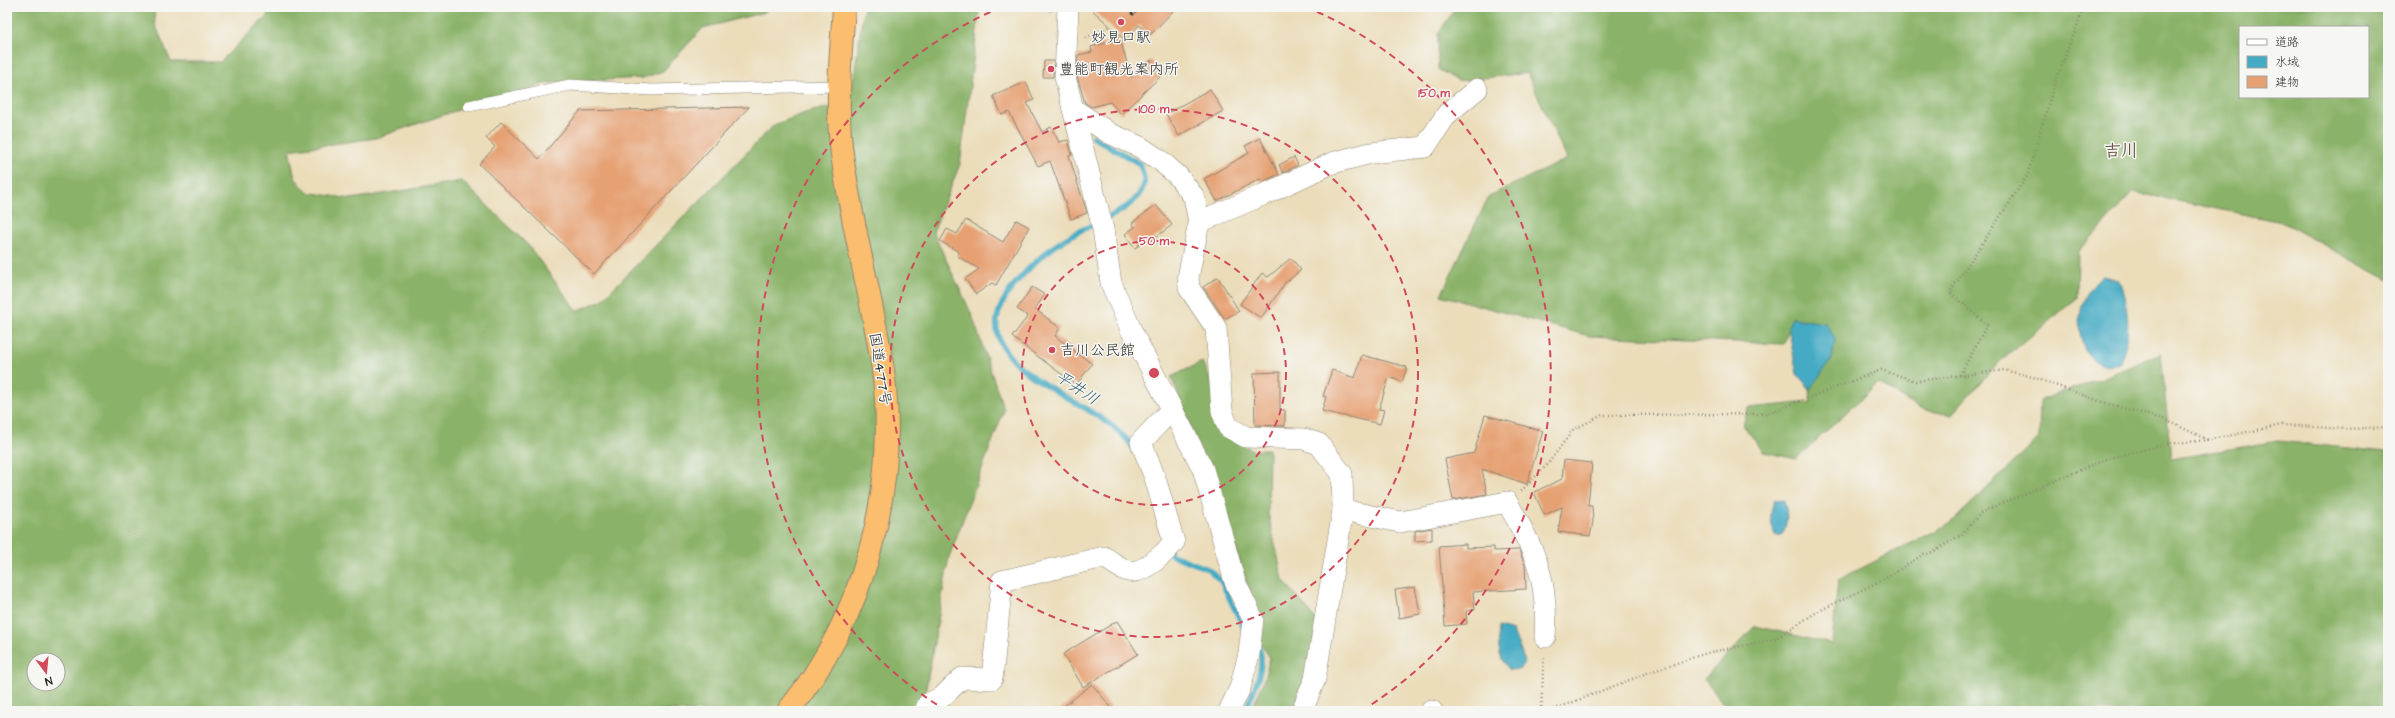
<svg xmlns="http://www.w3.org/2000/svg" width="2395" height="718" font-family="'Architects Daughter','Klee One',sans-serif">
  <rect width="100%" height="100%" fill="#f6f6f2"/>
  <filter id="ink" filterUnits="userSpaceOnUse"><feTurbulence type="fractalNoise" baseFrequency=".025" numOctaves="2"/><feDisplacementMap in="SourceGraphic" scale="8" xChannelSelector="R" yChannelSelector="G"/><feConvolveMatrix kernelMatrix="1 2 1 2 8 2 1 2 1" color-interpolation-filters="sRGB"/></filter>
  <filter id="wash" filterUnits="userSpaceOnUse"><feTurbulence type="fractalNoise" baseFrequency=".012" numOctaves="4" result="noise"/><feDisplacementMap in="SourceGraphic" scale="16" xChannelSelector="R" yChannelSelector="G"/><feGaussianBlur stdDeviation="0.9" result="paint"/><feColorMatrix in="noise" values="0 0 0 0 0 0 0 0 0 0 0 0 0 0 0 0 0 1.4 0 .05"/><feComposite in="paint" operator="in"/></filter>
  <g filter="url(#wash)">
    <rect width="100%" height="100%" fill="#ebddba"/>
    <!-- forest -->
    <g fill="#8ab268" stroke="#5a6e4a" fill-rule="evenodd">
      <path d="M7,7H154L155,24L171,62H220L267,16L269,7H769L765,12L703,28L663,71L643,78L547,83L449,113L376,138L289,150L295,178L307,192L351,199L462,181L528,245L577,311L602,300L774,125L808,112L850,103L864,7H980L960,164L933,232L972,315L1004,410L949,557L925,694L916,711H7ZM34,660H58V684H34Z"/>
      <path d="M1456,7H2388V280L2282,222L2133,192L2078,252L2077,298L1996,365L1951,415L1920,409L1878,383L1796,459L1764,452L1743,425L1748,408L1811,402L1810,389L1832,359L1835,338L1792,318L1784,344L1589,336L1441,295L1489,196L1567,159L1527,73L1458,81L1438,69V34ZM2240,27H2368V97H2240Z"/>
      <path d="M2161,353L2171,459L2278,441L2388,452V711H1729L1704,679L1755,626L1832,644L1838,580L1951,523L2039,438L2040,400L2098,380Z"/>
      <path d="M1202,362L1215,389L1219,432L1254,451L1269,449L1268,513L1283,580L1317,621L1311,664L1292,711H1251L1262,686L1270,658L1257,637L1259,621L1232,537L1212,478L1171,377Z"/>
    </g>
    <!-- water -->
    <g fill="#45aac4" stroke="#386a78">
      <path d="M2103,276L2119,280C2129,307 2132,337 2119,364C2114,365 2108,367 2104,365C2069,355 2074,293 2103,276Z"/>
      <path d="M1792,318L1825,323L1835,338L1832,359L1810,389L1797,374L1788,326Z"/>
      <path d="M1775,500H1784C1788,513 1788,523 1782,535H1775C1770,524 1769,511 1775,500Z"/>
      <path d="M1499,627L1513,631L1525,662L1519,669L1510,670C1497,657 1498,645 1499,627Z"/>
    </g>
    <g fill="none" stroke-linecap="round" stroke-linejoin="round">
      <!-- stream -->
      <g stroke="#45aac4" stroke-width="5.5">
        <path d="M1051,7V10"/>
        <path d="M1093,137L1140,164C1142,172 1147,182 1142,190C1130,212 1096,222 1074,234C1047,248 1003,287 997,319C988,379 1111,404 1134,450"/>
        <path d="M1170,552L1172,555L1208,569L1221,581L1246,632"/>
        <path d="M1245,711C1252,696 1269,660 1257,645"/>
      </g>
    </g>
    <g id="blocks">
      <!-- building -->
      <g fill="#e6a173">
        <path d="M1089,7H1177L1150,35L1139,25L1125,40Z"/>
        <path d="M1120,39L1131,77L1151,60L1163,74L1121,114L1110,102L1092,107L1085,103L1077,76L1078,55L1092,52L1091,47Z"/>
        <path d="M1044,61H1054L1053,77H1043Z"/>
        <path d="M1026,82L1034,100L1027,103L1042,132L1051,127L1059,142L1068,140L1072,155L1069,156L1087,213L1071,219L1050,161L1038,166L1009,112L1002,115L993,96Z"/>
        <path d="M1210,89L1223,111L1179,136L1166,114Z"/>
        <path d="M749,107L594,274L479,164L495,147L486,138L501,122L539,159L580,111Z"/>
        <path d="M1260,138L1279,174L1262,182L1260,179L1217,201L1204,179L1249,153L1245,146Z"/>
        <path d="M1294,157L1298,165L1283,173L1279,165Z"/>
        <path d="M1156,205L1172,225L1148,243L1146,240L1135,248L1125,234L1135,227L1132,223Z"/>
        <path d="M966,220L1003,242L1016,220L1029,227L996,285L992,283L976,294L965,279L979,269L957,256L959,252L940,241L947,229L957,234Z"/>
        <path d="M1291,258L1301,270L1285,283L1261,318L1240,304L1262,273L1268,277Z"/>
        <path d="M1218,277L1239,311L1225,319L1203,287Z"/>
        <path d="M1032,287L1045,295L1035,309L1060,328L1055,336L1092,364L1076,385L1012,337L1028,316L1017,309Z"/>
        <path d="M1362,355L1407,367L1402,382L1389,377L1379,409L1384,410L1380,424L1322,411L1326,397L1323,396L1332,370L1355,378Z"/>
        <path d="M1280,372V410H1285V426L1255,425L1254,373Z"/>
        <path d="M1485,415L1543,431L1527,484L1482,469L1487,494L1453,500L1445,459L1474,453Z"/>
        <path d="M1564,460L1592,463L1588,506H1592L1593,522L1590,536L1558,532L1562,507L1544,515L1534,492L1562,479Z"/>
        <path d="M1432,528V540L1415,541V531Z"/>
        <path d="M1466,544V548L1494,547V551L1519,550L1525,565L1526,589L1473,592L1475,610L1466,611L1467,624L1445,626L1439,546Z"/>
        <path d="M1415,587L1420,614L1399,618L1395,590Z"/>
        <path d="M1117,621L1138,654L1083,687L1063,654Z"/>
        <path d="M1092,684L1114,711H1058Z"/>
      </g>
    </g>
  </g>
  <g filter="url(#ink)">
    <use href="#blocks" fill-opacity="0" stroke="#8b8472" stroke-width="1"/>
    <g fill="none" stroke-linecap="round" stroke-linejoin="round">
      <!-- service casing -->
      <g stroke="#8b8472" stroke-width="12">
        <path id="service" d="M469,106L570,85L651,90L839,86"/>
      </g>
      <!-- minor casing -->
      <g stroke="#8b8472" stroke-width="22">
        <g id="minor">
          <path d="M1068,7L1065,77L1103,229L1111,283L1132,332L1203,469L1235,582L1253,619L1249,654L1240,688L1229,711"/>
          <path d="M1073,109L1109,133L1140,147L1161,161L1178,176L1194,197L1199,222L1188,278L1189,288L1216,328L1222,411L1228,427L1246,437L1304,439L1319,444L1342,474L1343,510L1315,679L1302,711"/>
          <path d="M1199,222L1272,191L1332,163L1371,153L1425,147L1447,114L1477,89"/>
          <path d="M1343,510L1400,522L1507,502C1535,551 1549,579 1545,637"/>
          <path d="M925,711L928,704L942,697L962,678L992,679L1002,581L1104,557C1111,561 1120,569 1128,571C1143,575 1166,552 1174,542L1155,478L1141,442L1172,409"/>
          <path d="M1431,711H1432"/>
        </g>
      </g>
      <!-- trunk casing -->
      <g stroke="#8b8472" stroke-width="24">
        <path id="trunk" d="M788,711C864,617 899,490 883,370C872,295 850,222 841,146C836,100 841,53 844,7"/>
      </g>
      <!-- path -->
      <g stroke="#8b8472" stroke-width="2.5" stroke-dasharray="1 3" stroke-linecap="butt">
        <path d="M1086,38L1110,26"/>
        <path d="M1960,375L1987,325L1950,292L2027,176L2054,86L2084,7"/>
        <path d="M1521,491L1547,465L1573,430L1602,415L1766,414L1881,370L1916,381L2004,370L2033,377L2102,402L2166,420L2208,440"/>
        <path d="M1541,711L1544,656"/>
        <path d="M1550,711L1650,672L1707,653L1775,639L1817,612L1888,577L1924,554H1930L1962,534L1982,512L2106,459L2167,444L2208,440L2282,425L2345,429L2388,427"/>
      </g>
      <!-- service -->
      <use href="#service" stroke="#fff" stroke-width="11"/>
      <!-- minor -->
      <use href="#minor" stroke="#fff" stroke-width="21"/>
      <!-- trunk -->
      <use href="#trunk" stroke="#fbbd6e" stroke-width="22"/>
      <!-- rail casing -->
      <g stroke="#2b2b2b" stroke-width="4.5">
        <path id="rail" d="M1133,13L1138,7"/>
      </g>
      <!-- rail -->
      <use href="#rail" stroke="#f6f6f2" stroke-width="3" stroke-dasharray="9" stroke-linecap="butt"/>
    </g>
  </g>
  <!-- distance rings -->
  <g fill="none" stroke="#d1495b" stroke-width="2" stroke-dasharray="7 5">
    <circle cx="1154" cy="373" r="132"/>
    <circle cx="1154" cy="373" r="264"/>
    <path d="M947 711A396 396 0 0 1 1002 7M1306 7A396 396 0 0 1 1361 711"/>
  </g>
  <!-- markers -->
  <g fill="#d1495b" stroke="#f6f6f2" stroke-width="1.5">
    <circle cx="1121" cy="22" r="4"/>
    <circle cx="1051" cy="69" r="4"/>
    <circle cx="1052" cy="350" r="4"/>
  </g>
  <g text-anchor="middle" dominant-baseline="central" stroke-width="3" stroke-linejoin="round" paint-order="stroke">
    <!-- poi labels -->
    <g font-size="15" fill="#2b2b2b" stroke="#f6f6f2" text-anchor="start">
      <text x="1121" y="37" text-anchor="middle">妙見口駅</text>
      <text x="1059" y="69">豊能町観光案内所</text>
      <text x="1060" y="350">吉川公民館</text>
    </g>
    <!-- street labels -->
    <g font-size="15" fill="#2b2b2b" stroke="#f6f6f2">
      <text transform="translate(880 369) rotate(81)">国道477号</text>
    </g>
    <!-- water labels -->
    <g font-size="16" font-style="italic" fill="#355e68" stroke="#f6f6f2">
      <text transform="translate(1077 388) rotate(33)">平井川</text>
    </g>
    <!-- quarter labels -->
    <g font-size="17" font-weight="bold" fill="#6c5444" stroke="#f6f6f2">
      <text x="2121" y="151">吉川</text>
    </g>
  </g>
  <circle cx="1154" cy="373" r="6" fill="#d1495b" stroke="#f6f6f2" stroke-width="2"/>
  <g font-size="12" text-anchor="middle" font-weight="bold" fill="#d1495b" stroke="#f6f6f2" stroke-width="3" stroke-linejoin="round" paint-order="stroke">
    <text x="1434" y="97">150 m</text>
    <text x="1154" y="113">100 m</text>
    <text x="1154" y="245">50 m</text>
  </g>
  <!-- margin -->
  <rect width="2395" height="718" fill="none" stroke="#f6f6f2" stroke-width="24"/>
  <!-- legend -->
  <rect x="2239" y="26" width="130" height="72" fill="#f6f6f2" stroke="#a5a5a2"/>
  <rect x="2247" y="39" width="20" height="6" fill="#ffffff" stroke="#a5a5a2"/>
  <text x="2275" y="46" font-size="12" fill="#2b2b2b">道路</text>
  <rect x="2247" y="56" width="20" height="12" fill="#45aac4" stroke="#a5a5a2"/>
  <text x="2275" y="66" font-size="12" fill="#2b2b2b">水域</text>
  <rect x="2247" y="76" width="20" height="12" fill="#e6a173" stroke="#a5a5a2"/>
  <text x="2275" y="86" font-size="12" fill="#2b2b2b">建物</text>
  <!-- north arrow -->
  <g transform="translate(46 672) rotate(164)"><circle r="19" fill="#f6f6f2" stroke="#a5a5a2"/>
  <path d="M0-3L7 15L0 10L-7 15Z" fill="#d1495b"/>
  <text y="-6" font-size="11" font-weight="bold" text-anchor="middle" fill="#2b2b2b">N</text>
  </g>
</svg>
